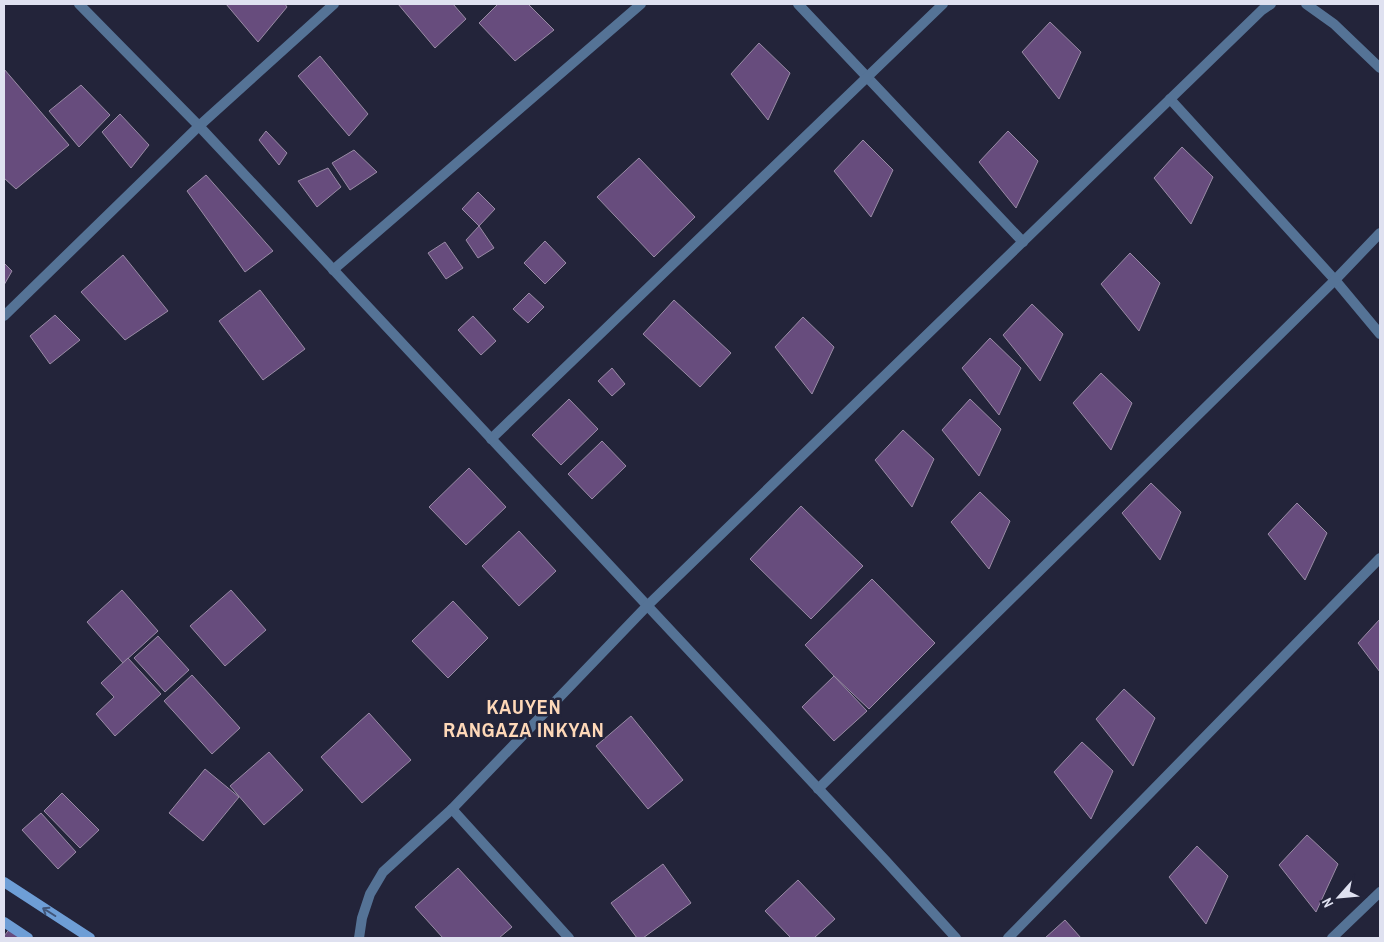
<svg xmlns="http://www.w3.org/2000/svg" width="1384" height="942" font-family="'Archivo Narrow',sans-serif">
  <rect width="100%" height="100%" fill="#23243a"/>
  <!-- building -->
  <g fill="#674c7d" stroke="#998ba5">
    <path d="M226,4H285L287,7L258,42Z"/>
    <path d="M398,4H453L466,19L435,48Z"/>
    <path d="M498,4H528L554,30L515,61L479,23Z"/>
    <path d="M1050,22L1081,52L1059,99L1022,52Z"/>
    <path d="M759,43L790,73L768,120L731,74Z"/>
    <path d="M320,56L368,114L349,136L298,76Z"/>
    <path d="M4,69L69,145L16,189L4,178Z"/>
    <path d="M81,85L110,115L79,147L49,111Z"/>
    <path d="M120,114L149,145L131,168L102,132Z"/>
    <path d="M266,131L287,153L279,165L259,140Z"/>
    <path d="M1008,131L1038,161L1016,208L979,162Z"/>
    <path d="M863,140L893,170L871,217L834,171Z"/>
    <path d="M1182,147L1213,177L1191,224L1154,178Z"/>
    <path d="M354,150L377,172L350,190L332,163Z"/>
    <path d="M639,158L695,217L654,257L597,197Z"/>
    <path d="M328,168L341,187L317,207L298,181Z"/>
    <path d="M206,175L273,251L245,272L187,191Z"/>
    <path d="M478,192L495,209L479,226L462,209Z"/>
    <path d="M479,226L494,248L478,258L466,240Z"/>
    <path d="M545,241L566,263L545,284L524,263Z"/>
    <path d="M445,242L463,268L446,279L428,253Z"/>
    <path d="M1130,253L1160,283L1139,331L1101,284Z"/>
    <path d="M123,255L168,311L125,340L81,292Z"/>
    <path d="M4,263L12,271L4,285Z"/>
    <path d="M260,290L305,349L263,380L219,321Z"/>
    <path d="M529,293L544,307L528,323L513,309Z"/>
    <path d="M674,300L731,353L700,387L643,334Z"/>
    <path d="M1032,304L1063,334L1040,381L1003,335Z"/>
    <path d="M55,315L80,340L50,364L30,336Z"/>
    <path d="M473,316L496,341L481,355L458,330Z"/>
    <path d="M803,317L834,347L812,394L775,347Z"/>
    <path d="M990,338L1021,368L999,415L962,368Z"/>
    <path d="M612,368L625,384L612,396L598,381Z"/>
    <path d="M1101,373L1132,403L1111,450L1073,403Z"/>
    <path d="M569,399L598,429L561,465L532,435Z"/>
    <path d="M970,399L1001,429L979,476L942,430Z"/>
    <path d="M903,430L934,459L912,507L875,460Z"/>
    <path d="M602,441L626,466L592,499L568,474Z"/>
    <path d="M469,468L506,507L466,545L429,507Z"/>
    <path d="M1151,483L1181,512L1160,560L1122,513Z"/>
    <path d="M980,492L1010,521L989,569L951,522Z"/>
    <path d="M1297,503L1327,533L1305,580L1268,534Z"/>
    <path d="M801,506L863,566L811,619L750,559Z"/>
    <path d="M519,531L556,571L519,606L482,566Z"/>
    <path d="M872,579L935,643L869,709L834,676L805,645Z"/>
    <path d="M122,590L158,631L123,663L87,622Z"/>
    <path d="M231,590L266,630L225,666L190,626Z"/>
    <path d="M453,601L488,638L448,678L412,641Z"/>
    <path d="M1380,619V672L1358,643Z"/>
    <path d="M158,636L189,670L165,692L134,658Z"/>
    <path d="M128,658L161,694L115,736L96,714L114,697L101,683Z"/>
    <path d="M192,675L240,728L212,754L164,701Z"/>
    <path d="M834,676L867,711L834,741L802,707Z"/>
    <path d="M1124,689L1155,718L1133,766L1096,719Z"/>
    <path d="M369,713L411,760L362,803L321,757Z"/>
    <path d="M631,716L683,780L648,809L596,746Z"/>
    <path d="M1082,742L1113,771L1091,819L1054,772Z"/>
    <path d="M269,752L303,790L264,825L230,786Z"/>
    <path d="M205,769L239,797L203,841L169,813Z"/>
    <path d="M62,793L99,830L80,848L44,811Z"/>
    <path d="M41,813L76,852L58,869L22,830Z"/>
    <path d="M1307,835L1338,864L1316,912L1279,865Z"/>
    <path d="M1197,846L1228,876L1206,924L1169,877Z"/>
    <path d="M663,864L691,903L643,938H637L611,903Z"/>
    <path d="M458,868L512,927L499,938H443L415,907Z"/>
    <path d="M798,880L835,919L814,938H791L765,911Z"/>
    <path d="M1065,920L1081,938H1045Z"/>
    <path d="M11,927L25,938H4V936Z"/>
  </g>
  <g fill="none" stroke-linecap="round" stroke-linejoin="round">
    <!-- minor -->
    <g stroke="#557396" stroke-width="10">
      <path d="M79,4L199,126L885,860L956,938"/>
      <path d="M798,4L1023,242"/>
      <path d="M1306,4L1334,24L1380,68"/>
      <path d="M1170,99L1335,280L1380,334"/>
      <path d="M333,270L641,4"/>
      <path d="M4,316L199,126L334,4"/>
      <path d="M491,439L943,4"/>
      <path d="M818,789L1335,280L1380,233"/>
      <path d="M452,809L569,938"/>
      <path d="M359,938L362,918L370,894L383,872L452,809L647,606L1262,10L1271,4"/>
      <path d="M1008,938L1380,558"/>
      <path d="M1332,938L1380,892"/>
    </g>
    <!-- secondary -->
    <g stroke="#6e9ed6" stroke-width="10">
      <path d="M4,882L90,938"/>
      <path d="M4,922L28,938"/>
    </g>
  </g>
  <!-- one-way arrows -->
  <defs><path id="oneway-shaft" d="M-6 0H5M1.5-3L5.5 0L1.5 3" fill="none" stroke-width="1.6" stroke-linecap="round" stroke-linejoin="round" transform="scale(1.25)"/></defs>
  <use stroke="#415578" href="#oneway-shaft" transform="translate(49 912) rotate(-148)"/>
  <g text-anchor="middle" dominant-baseline="central" stroke-width="5" stroke-linejoin="round" paint-order="stroke">
    <!-- district labels -->
    <g font-size="20" font-weight="bold" letter-spacing="1" fill="#fed8b8" stroke="#23243a">
      <text x="524" y="706">KAUYEN<tspan x="524" dy="23">RANGAZA INKYAN</tspan></text>
    </g>
  </g>
  <!-- border -->
  <rect width="1384" height="942" fill="none" stroke="#dfe1f0" stroke-width="10"/>
  <!-- north arrow -->
  <g transform="translate(1339 897) rotate(243)" stroke="#23243a" stroke-width="4" paint-order="stroke">
  <path d="M0-4L9 19L0 12L-9 19Z" fill="#dfe1f0"/>
  <text y="-8" font-size="14" font-weight="bold" text-anchor="middle" fill="#dfe1f0">N</text>
  </g>
</svg>
